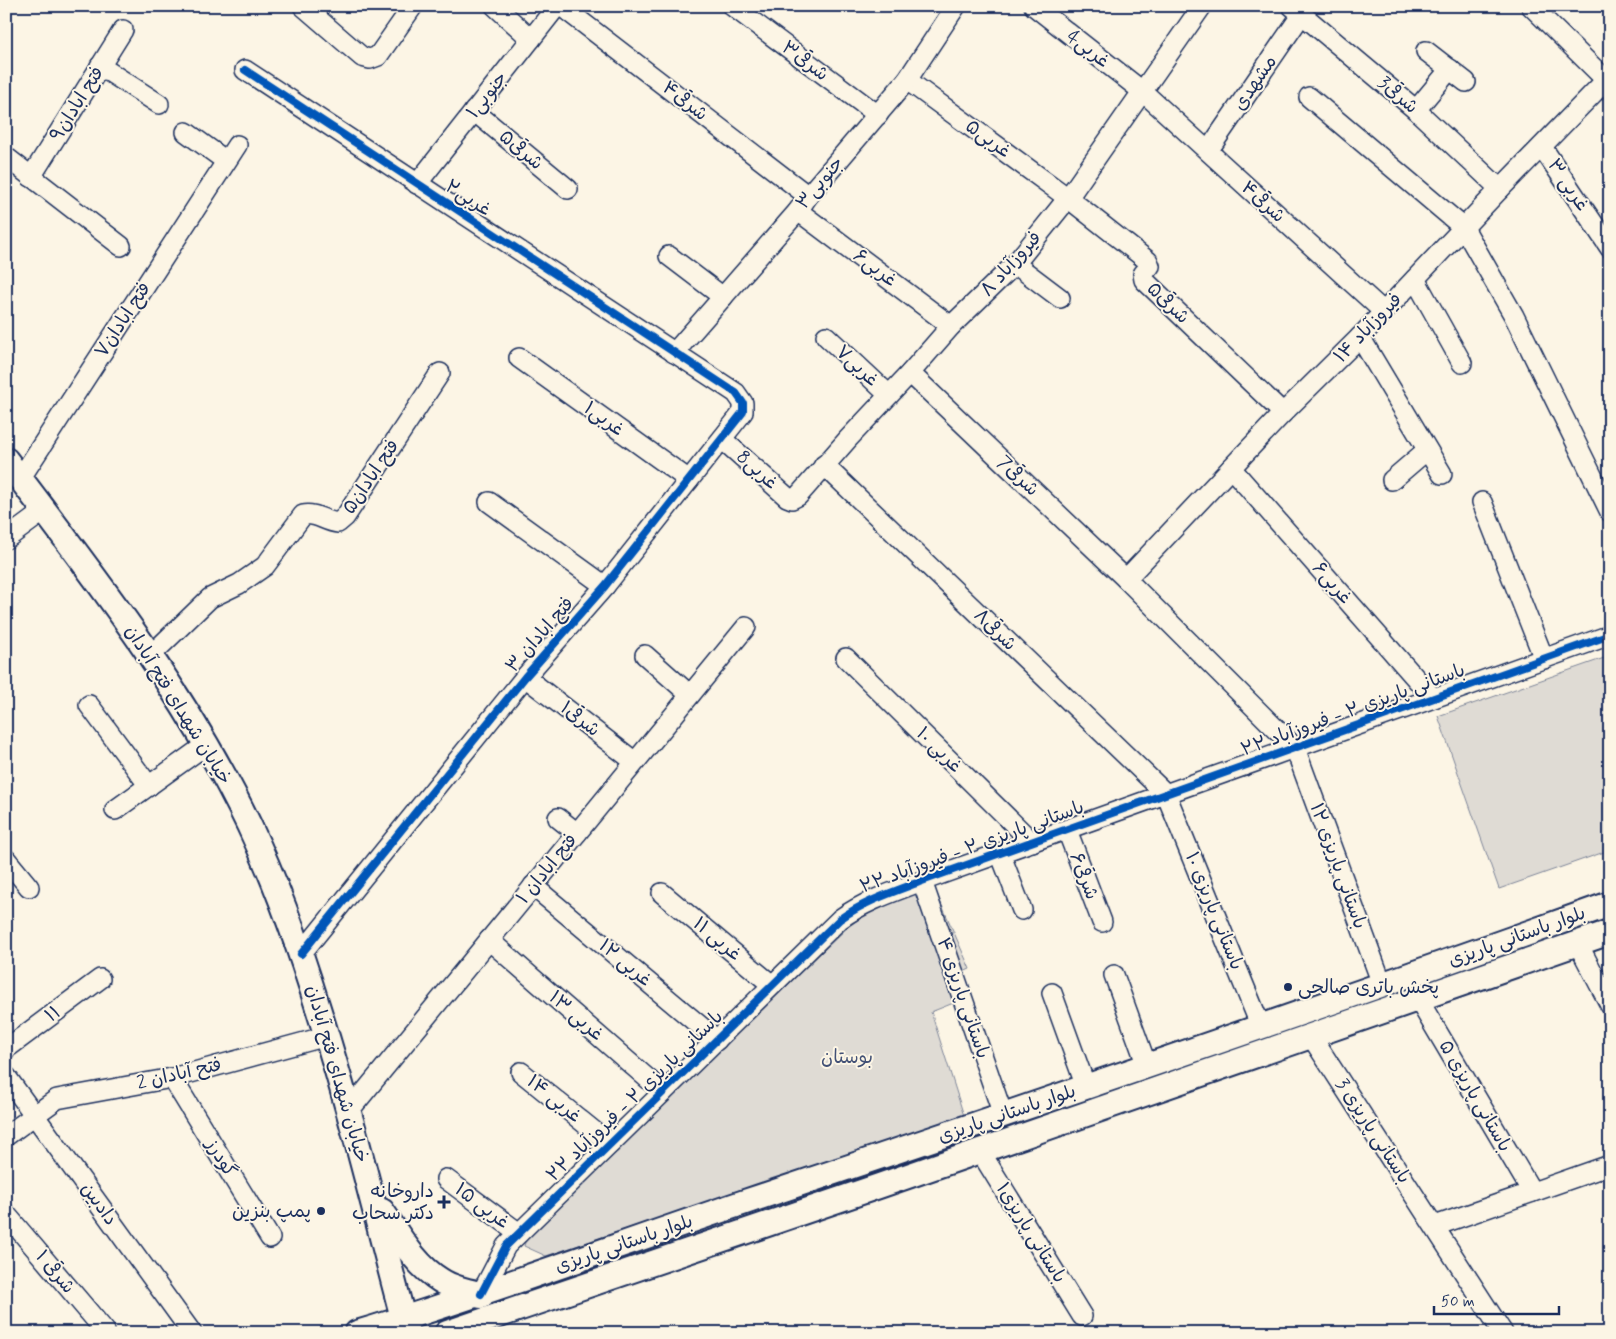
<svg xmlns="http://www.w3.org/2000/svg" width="1616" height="1339" font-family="Mynerve,'Playpen Sans Arabic',sans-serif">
  <rect width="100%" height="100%" fill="#fcf5e5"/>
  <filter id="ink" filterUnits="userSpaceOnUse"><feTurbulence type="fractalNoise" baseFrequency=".02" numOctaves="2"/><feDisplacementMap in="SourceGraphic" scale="10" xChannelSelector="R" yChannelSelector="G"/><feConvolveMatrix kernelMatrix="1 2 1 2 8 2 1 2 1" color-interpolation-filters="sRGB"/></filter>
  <g filter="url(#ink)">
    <!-- green -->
    <g fill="#dfdbd4" stroke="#7d8599">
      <path d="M1610,656V850L1499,889L1438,716Z"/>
      <path d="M933,885L970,969L952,977L961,1000L931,1012L964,1116L546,1256L524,1246L527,1235L848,927C874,907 902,896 933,885Z"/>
    </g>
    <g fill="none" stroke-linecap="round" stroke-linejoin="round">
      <!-- minor casing -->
      <g stroke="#1b2f5e" stroke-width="22">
        <g id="minor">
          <path d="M303,6L362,57L370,59L378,56L413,6"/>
          <path d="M495,6L531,39"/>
          <path d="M561,6L808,196"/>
          <path d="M732,6L878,115"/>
          <path d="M1034,6L1142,91L1384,312"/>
          <path d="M1292,6L1416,110L1500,189"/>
          <path d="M1531,6L1606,80"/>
          <path d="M1426,51L1466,82"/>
          <path d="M100,66L159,104"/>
          <path d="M245,70L736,393L743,403V412L605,586L525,677L301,954"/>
          <path d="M907,80L1068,198L1148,261L1150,266L1143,274L1144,280L1283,413"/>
          <path d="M1309,97L1464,228L1514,316L1610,512"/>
          <path d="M1416,110L1450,69"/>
          <path d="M474,111L568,189"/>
          <path d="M186,132L226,161"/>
          <path d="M1542,147L1610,248"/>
          <path d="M1208,151L1302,14"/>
          <path d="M6,157L121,246"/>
          <path d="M31,177L123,30"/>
          <path d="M417,184L557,6"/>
          <path d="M798,211L951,326"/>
          <path d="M669,256L723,297"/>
          <path d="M1015,264L1060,298"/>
          <path d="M1415,279L1462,363"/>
          <path d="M826,336L889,395"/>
          <path d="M1360,337L1442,474"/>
          <path d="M674,353L798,211L808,196L907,80L956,6"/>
          <path d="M519,358L689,480"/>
          <path d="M910,373L1126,579L1295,748L1382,984"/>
          <path d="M722,439L787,497L792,499L798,496L848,439L910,373L951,326L1015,264L1068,198L1202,6"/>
          <path d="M824,465L1166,794L1261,1027"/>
          <path d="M1231,468L1433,698"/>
          <path d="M20,479L237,145"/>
          <path d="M1392,480L1427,450"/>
          <path d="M489,502L605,586"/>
          <path d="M1482,502L1544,659"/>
          <path d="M6,539L44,511"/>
          <path d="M1126,579L1283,413L1360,337L1500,189L1610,76"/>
          <path d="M151,655L210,598L239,584L265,566L303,515C316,512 325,522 338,523L345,517L440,373"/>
          <path d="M645,655L690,695"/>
          <path d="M846,658L1032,842"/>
          <path d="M525,677L635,762"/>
          <path d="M89,705L149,786"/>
          <path d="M115,810L207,744"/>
          <path d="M558,818L577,833"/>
          <path d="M1067,830L1102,922"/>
          <path d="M1000,853L1022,910"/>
          <path d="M6,859L29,887"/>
          <path d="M922,881L1003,1115"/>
          <path d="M533,886L717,1040"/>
          <path d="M662,893L772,985"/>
          <path d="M489,940L663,1092"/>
          <path d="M1578,944L1610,1005"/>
          <path d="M1114,975L1147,1066"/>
          <path d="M1052,993L1086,1087"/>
          <path d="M1418,999L1532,1192"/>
          <path d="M1311,1036L1503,1333"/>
          <path d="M6,1049L100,979"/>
          <path d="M521,1072L610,1144"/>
          <path d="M6,1076L192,1333"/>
          <path d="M172,1078L270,1238"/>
          <path d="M349,1111L746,627"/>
          <path d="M6,1136L57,1099L172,1078L327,1036"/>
          <path d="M980,1151L1082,1316"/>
          <path d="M446,1179L519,1233"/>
          <path d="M6,1214L105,1331"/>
          <path d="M1435,1226L1610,1165"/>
          <path d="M481,1294L506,1246L840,919C865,901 893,892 922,881L1610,635"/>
        </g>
      </g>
      <!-- major casing -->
      <g stroke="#1b2f5e" stroke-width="28">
        <g id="major">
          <path d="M6,460C95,577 186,693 249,825C277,884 299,946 318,1008C352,1115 378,1224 407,1333"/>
          <path d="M382,1211C399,1235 414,1264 440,1280C452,1288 467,1291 481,1294V1296"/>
          <path d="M357,1333C487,1294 614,1246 742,1203C1032,1106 1322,1007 1610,904"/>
          <path d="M447,1333L879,1186L1610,932"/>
        </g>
      </g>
      <!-- minor -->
      <use href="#minor" stroke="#fcf5e5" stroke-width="19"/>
      <!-- major -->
      <use href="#major" stroke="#fcf5e5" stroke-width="24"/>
      <!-- cycleway casing -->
      <g stroke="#fcf5e5" stroke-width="11">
        <g id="cycleway">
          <path d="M245,70L736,393L743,403V412L605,586L525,677L301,954"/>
          <path d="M481,1294L506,1246L840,919C865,901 893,892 922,881L1610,635"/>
        </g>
      </g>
      <!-- cycleway -->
      <use href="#cycleway" stroke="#0057b8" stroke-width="8"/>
    </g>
  </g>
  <!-- markers -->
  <g fill="#1b2f5e" stroke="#fcf5e5" stroke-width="2">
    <circle cx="1288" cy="987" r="5"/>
    <path d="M441.5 1194.5h5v5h5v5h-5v5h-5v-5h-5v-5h5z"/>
    <circle cx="321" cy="1211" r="5"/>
  </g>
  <g text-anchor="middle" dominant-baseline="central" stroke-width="4" stroke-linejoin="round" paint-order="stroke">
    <!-- street labels -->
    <g font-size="19" fill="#1b2f5e" stroke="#fcf5e5">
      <text transform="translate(1088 49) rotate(38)">غربی4</text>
      <text transform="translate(805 61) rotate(37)">شرقی۳</text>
      <text transform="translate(1255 83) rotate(-56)">مشهدی</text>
      <text transform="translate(487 95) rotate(-52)">جنوبی۱</text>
      <text transform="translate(1398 95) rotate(41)">شرقی3</text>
      <text transform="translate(685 101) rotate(38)">شرقی۴</text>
      <text transform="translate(77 104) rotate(-58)">فتح ابادان۹</text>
      <text transform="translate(988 139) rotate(36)">غربی۵</text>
      <text transform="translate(521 150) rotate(40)">شرقی۵</text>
      <text transform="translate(820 183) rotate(-50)">جنوبی۳</text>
      <text transform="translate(1568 185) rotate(56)">غربی ۳</text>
      <text transform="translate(468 198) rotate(33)">غربی۲</text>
      <text transform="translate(1263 202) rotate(42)">شرقی۴</text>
      <text transform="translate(1011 264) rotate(-48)">فیروزآباد ۸</text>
      <text transform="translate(875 268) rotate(37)">غربی۶</text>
      <text transform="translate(1168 303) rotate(44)">شرقی۵</text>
      <text transform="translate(123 320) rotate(-57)">فتح ابادان۷</text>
      <text transform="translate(1368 328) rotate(-46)">فیروزآباد ۱۴</text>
      <text transform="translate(857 366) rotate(43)">غربی۷</text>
      <text transform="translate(604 419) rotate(36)">غربی۱</text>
      <text transform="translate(757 470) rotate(42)">غربی8</text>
      <text transform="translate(1018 476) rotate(43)">شرقی7</text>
      <text transform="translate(371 477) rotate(-56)">فتح ابادان۵</text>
      <text transform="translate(1332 583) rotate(49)">غربی۶</text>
      <text transform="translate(995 630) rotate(44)">شرقی۸</text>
      <text transform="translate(540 635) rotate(-49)">فتح ابادان ۳</text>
      <text transform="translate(178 705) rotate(58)">خیابان شهدای فتح آبادان</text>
      <text transform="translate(1353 710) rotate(-20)">باستانی پاریزی ۲ - فیروزآباد ۲۲</text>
      <text transform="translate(580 719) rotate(38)">شرقی۱</text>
      <text transform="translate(939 750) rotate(45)">غربی ۱۰</text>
      <text transform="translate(972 847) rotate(-20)">باستانی پاریزی ۲ - فیروزآباد ۲۲</text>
      <text transform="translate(1338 866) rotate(70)">باستانی پاریزی ۱۲</text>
      <text transform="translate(547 869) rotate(-51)">فتح ابادان ۱</text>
      <text transform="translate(1084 876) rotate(69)">شرقی۶</text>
      <text transform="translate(1214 911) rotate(68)">باستانی پاریزی ۱۰</text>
      <text transform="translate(1517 937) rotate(-20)">بلوار باستانی پاریزی</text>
      <text transform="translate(717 939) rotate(40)">غربی ۱۱</text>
      <text transform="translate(625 963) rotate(40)">غربی ۱۲</text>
      <text transform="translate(963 998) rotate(71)">باستانی پاریزی ۴</text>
      <text transform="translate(53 1014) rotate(-37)">۱۱</text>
      <text transform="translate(576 1016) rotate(41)">غربی ۱۳</text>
      <text transform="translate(179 1074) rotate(-13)">فتح آبادان 2</text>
      <text transform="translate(337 1074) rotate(74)">خیابان شهدای فتح آبادان</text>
      <text transform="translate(635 1096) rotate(-44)">باستانی پاریزی ۲ - فیروزآباد ۲۲</text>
      <text transform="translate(1475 1096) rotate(60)">باستانی پاریزی ۵</text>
      <text transform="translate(554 1099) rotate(39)">غربی ۱۴</text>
      <text transform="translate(1007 1114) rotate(-19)">بلوار باستانی پاریزی</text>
      <text transform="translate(1373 1131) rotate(57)">باستانی پاریزی 3</text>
      <text transform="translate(221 1158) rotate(59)">گودرز</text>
      <text transform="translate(99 1204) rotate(54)">دادبین</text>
      <text transform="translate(482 1206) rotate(37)">غربی ۱۵</text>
      <text transform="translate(1031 1233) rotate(58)">باستانی پاریزی۱</text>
      <text transform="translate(624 1244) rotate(-19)">بلوار باستانی پاریزی</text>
      <text transform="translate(55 1272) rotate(50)">۱ شرقی</text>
    </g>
    <!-- poi labels -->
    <g font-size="19" fill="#1b2f5e" stroke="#fcf5e5" text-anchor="end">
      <text x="1298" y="987" text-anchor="start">پخش باتری صالحی</text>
      <text x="434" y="1191">داروخانه<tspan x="434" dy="22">دکتر سحاب</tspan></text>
      <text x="311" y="1211">پمپ بنزین</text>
    </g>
    <!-- park labels -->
    <g font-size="19" fill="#425176" stroke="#fcf5e5">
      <text x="847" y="1057">بوستان</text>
    </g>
  </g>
  <!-- margin -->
  <rect width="1616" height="1339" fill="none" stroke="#fcf5e5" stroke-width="25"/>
  <rect x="12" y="12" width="1591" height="1314" fill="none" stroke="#1b2f5e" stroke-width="2" filter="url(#ink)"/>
  <!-- scale -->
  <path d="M1434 1306v8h125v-8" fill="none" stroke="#1b2f5e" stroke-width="2.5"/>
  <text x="1441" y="1306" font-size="15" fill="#1b2f5e" stroke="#fcf5e5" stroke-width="4" paint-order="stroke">50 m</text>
</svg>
